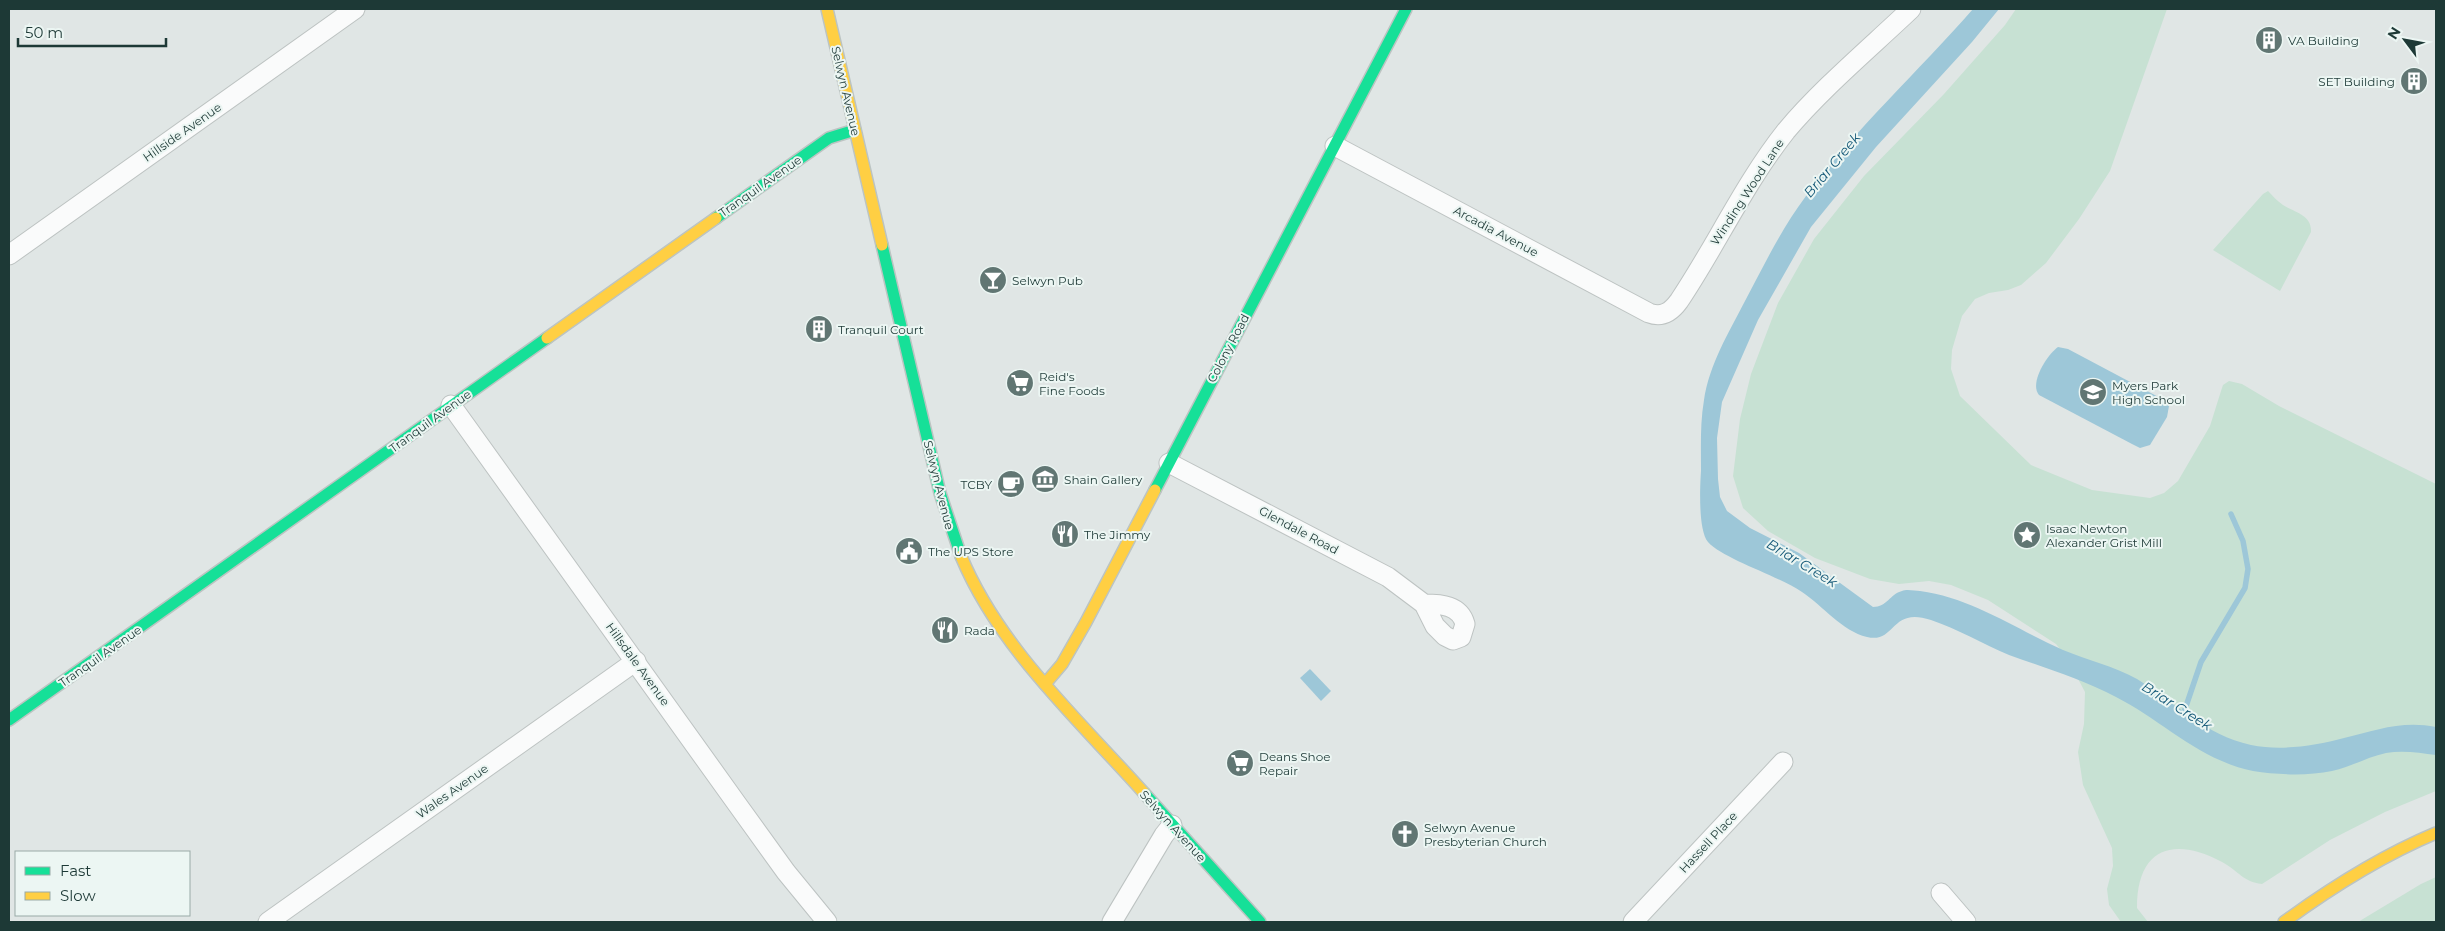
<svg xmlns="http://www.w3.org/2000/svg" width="2445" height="931" font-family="Montserrat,sans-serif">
  <rect width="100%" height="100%" fill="#e0e6e5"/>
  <!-- green -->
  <g fill="#c7e1d3">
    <path d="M2016,9H2167L2110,171L2079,219L2046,263L2021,285L2008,290L1989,293L1975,299L1962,316L1952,350L1951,369L1960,396L2031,465L2092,490L2150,498L2164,493L2178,481L2210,426L2221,391L2223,385L2229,381L2242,384L2279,406L2436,484V791L2385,812L2330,840L2262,884C2243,882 2239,871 2222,862C2173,836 2137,848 2137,908L2148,922H2121L2109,905L2107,889L2113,866L2112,848L2083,785L2078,752L2084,724L2085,692L2067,658L2056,644L1988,600L1951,585L1929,581L1899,584L1870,579L1815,558L1768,531L1743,508L1733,476L1740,419L1751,374L1778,303L1814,239L1864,176L1944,94L2005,25Z"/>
    <path d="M2268,191C2273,196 2277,201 2283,205C2296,213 2312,215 2311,232L2280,291L2213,250L2263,194Z"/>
    <path d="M2436,877V922H2358L2421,884Z"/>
  </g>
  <!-- water -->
  <g fill="#9dc7d8">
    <path d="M1973,9H1999L1972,42L1876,147L1811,227L1758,320L1722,402L1717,438L1718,479L1720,497L1727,511L1750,528L1799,553L1873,607C1887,607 1890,594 1902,591C1907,589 1915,591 1920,591C1972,598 2016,629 2063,650C2087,660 2114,666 2137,679C2175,702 2205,735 2251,745C2281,751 2315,746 2344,738C2376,730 2403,720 2436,727V755C2420,753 2403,750 2386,753C2367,757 2351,767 2332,771C2308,776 2278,775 2253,771C2199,760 2163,721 2116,697C2081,679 2045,668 2009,655C1983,644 1958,629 1931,620C1890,606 1896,644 1867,637C1842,631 1823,606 1802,592C1779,576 1723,559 1708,542C1698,530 1700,487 1701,471C1701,448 1700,423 1704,400C1709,365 1729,332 1745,301C1764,265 1782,228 1806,196C1856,128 1918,72 1973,9Z"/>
    <path d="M2058,347L2068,349L2166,401L2169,406L2167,417L2150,445L2140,448L2132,444L2039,395C2029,383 2047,355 2058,347Z"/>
    <path d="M1310,669L1331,691L1321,701L1300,678Z"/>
  </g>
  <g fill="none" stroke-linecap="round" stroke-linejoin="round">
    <!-- stream -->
    <path stroke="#9dc7d8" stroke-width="5.5" d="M2182,718L2201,662L2245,588L2248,569L2243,541L2231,514"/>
    <!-- street casing -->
    <g stroke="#bdc3c2" stroke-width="21">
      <g id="street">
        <path d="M1335,146L1649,313C1662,318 1671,312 1679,301C1716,246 1744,184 1786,131C1821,89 1871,47 1911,9"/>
        <path d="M9,255L355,9"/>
        <path d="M451,405L737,804L786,872L827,922"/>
        <path d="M1169,463L1388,577L1424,604L1435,626L1445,636L1453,640L1461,637L1465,624C1460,605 1441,604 1424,604"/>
        <path d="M1941,893L1966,922"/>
        <path d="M268,922L636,661"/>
        <path d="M1112,922L1164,835L1172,825"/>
        <path d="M1633,922L1783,762"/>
      </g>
    </g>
    <!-- fast casing -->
    <g stroke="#bcc4c2" stroke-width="14">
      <g id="fast">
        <path d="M716,218L829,138L855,130"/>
        <path d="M882,245L940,493L961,556"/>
        <path d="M1155,490L1406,9"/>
        <path d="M9,720L547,338"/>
        <path d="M1144,793L1260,922"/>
      </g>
    </g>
    <!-- slow casing -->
    <g stroke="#bcc4c2" stroke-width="14">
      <g id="slow">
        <path d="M827,9L882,245"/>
        <path d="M547,338L716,218"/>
        <path d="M961,556C999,648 1079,720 1144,793"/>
        <path d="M1045,684L1062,664L1086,622L1155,490"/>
        <path d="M2284,922C2332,887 2381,856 2436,833"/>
      </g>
    </g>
    <!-- street -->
    <use href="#street" stroke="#fafbfb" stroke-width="19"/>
    <!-- fast -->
    <use href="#fast" stroke="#16e098" stroke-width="11"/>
    <!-- slow -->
    <use href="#slow" stroke="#ffcf43" stroke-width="11"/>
  </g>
  <!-- icons -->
  <defs>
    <g id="building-disc" transform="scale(1.4375)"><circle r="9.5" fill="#617673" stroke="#ecf6f3"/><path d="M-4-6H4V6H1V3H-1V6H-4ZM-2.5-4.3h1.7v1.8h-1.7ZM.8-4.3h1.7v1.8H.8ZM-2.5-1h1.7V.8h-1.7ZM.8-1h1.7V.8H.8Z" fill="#fff"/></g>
    <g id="bar-disc" transform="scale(1.4375)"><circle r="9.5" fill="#617673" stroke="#ecf6f3"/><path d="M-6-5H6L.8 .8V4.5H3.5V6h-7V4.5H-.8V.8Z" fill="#fff"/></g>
    <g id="supermarket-disc" transform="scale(1.4375)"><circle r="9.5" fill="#617673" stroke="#ecf6f3"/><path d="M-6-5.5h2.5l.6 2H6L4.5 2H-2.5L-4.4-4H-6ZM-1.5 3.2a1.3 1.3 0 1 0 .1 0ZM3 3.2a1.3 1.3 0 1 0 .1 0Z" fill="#fff"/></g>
    <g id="school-disc" transform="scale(1.4375)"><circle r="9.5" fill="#617673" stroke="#ecf6f3"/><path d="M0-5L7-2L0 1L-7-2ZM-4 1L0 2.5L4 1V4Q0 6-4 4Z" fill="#fff"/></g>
    <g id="museum-disc" transform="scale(1.4375)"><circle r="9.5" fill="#617673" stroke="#ecf6f3"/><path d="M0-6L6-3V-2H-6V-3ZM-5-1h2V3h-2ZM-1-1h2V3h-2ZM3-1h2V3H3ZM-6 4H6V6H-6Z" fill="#fff"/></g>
    <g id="cafe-disc" transform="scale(1.4375)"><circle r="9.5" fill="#617673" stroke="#ecf6f3"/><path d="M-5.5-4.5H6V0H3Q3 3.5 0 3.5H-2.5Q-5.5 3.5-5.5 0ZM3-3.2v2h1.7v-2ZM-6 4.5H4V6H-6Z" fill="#fff"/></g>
    <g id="restaurant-disc" transform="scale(1.4375)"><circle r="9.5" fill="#617673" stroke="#ecf6f3"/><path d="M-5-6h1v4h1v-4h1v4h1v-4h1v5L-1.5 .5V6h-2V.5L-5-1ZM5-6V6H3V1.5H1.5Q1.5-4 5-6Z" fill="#fff"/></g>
    <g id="sight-disc" transform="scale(1.4375)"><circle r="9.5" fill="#617673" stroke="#ecf6f3"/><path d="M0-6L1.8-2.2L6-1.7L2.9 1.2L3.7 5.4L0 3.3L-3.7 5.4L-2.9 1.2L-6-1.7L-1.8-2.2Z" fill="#fff"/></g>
    <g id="civic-disc" transform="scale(1.4375)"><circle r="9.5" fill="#617673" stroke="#ecf6f3"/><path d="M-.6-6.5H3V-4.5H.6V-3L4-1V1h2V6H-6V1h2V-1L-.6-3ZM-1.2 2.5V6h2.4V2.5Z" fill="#fff"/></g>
    <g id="church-disc" transform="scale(1.4375)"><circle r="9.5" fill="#617673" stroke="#ecf6f3"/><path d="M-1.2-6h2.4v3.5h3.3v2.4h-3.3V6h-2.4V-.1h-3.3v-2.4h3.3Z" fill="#fff"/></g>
  </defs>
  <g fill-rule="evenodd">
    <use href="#building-disc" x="2269" y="40"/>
    <use href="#building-disc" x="2414" y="81"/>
    <use href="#bar-disc" x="993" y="280"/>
    <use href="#building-disc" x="819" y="329"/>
    <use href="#supermarket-disc" x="1020" y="383"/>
    <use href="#school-disc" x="2093" y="392"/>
    <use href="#museum-disc" x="1045" y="479"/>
    <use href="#cafe-disc" x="1011" y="484"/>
    <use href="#restaurant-disc" x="1065" y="534"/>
    <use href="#sight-disc" x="2027" y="535"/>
    <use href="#civic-disc" x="909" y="551"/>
    <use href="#restaurant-disc" x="945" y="630"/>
    <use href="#supermarket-disc" x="1240" y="763"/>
    <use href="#church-disc" x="1405" y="834"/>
  </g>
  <g text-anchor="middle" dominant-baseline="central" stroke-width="4" stroke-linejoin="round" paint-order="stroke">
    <!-- poi labels -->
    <g font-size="12" fill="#1d3936" stroke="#ecf6f3" text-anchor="start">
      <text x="2288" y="40">VA Building</text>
      <text x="2395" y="81" text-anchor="end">SET Building</text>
      <text x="1012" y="280">Selwyn Pub</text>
      <text x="838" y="329">Tranquil Court</text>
      <text x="1039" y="376">Reid's<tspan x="1039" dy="14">Fine Foods</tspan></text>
      <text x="2112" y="385">Myers Park<tspan x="2112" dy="14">High School</tspan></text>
      <text x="1064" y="479">Shain Gallery</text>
      <text x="992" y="484" text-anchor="end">TCBY</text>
      <text x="2046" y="528">Isaac Newton<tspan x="2046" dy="14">Alexander Grist Mill</tspan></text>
      <text x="1084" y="534">The Jimmy</text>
      <text x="928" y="551">The UPS Store</text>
      <text x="964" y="630">Rada</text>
      <text x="1259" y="756">Deans Shoe<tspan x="1259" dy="14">Repair</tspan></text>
      <text x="1424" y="827">Selwyn Avenue<tspan x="1424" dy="14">Presbyterian Church</tspan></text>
    </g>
    <!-- street labels -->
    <g font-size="12" fill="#1d3936" stroke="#ecf6f3">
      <text transform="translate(846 91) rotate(77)">Selwyn Avenue</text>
      <text transform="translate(182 132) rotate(-35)">Hillside Avenue</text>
      <text transform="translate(760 186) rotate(-35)">Tranquil Avenue</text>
      <text transform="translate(1747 192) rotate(-57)">Winding Wood Lane</text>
      <text transform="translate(1496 231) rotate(28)">Arcadia Avenue</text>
      <text transform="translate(1228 348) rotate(-62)">Colony Road</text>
      <text transform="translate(430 421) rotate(-36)">Tranquil Avenue</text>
      <text transform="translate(939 485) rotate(76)">Selwyn Avenue</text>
      <text transform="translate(1299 530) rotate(28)">Glendale Road</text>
      <text transform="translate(100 656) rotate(-35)">Tranquil Avenue</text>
      <text transform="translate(638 664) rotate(54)">Hillsdale Avenue</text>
      <text transform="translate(452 791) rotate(-35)">Wales Avenue</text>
      <text transform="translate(1173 826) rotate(48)">Selwyn Avenue</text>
      <text transform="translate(1708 842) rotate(-47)">Hassell Place</text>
    </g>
    <!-- water labels -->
    <g font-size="14" font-style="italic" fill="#155978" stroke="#ecf6f3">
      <text transform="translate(1832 165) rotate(-50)">Briar Creek</text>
      <text transform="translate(1802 563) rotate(31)">Briar Creek</text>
      <text transform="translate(2177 706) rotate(32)">Briar Creek</text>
    </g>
  </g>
  <!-- border -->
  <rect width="2445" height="931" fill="none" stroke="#1d3936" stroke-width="20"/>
  <!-- legend -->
  <rect x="15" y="851" width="175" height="65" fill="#ecf6f3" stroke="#99aaa7"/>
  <rect x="25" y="867" width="25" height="8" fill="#16e098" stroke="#99aaa7"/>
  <text x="60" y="876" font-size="15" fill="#1d3936">Fast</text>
  <rect x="25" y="892" width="25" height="8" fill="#ffcf43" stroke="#99aaa7"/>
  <text x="60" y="901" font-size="15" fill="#1d3936">Slow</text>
  <!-- north arrow -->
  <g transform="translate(2405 40) rotate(302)" stroke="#ecf6f3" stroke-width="4" paint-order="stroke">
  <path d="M0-4L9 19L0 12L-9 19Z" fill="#1d3936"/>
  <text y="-8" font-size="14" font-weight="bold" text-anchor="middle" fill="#1d3936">N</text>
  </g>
  <!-- scale -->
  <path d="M18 38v8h148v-8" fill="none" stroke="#1d3936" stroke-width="2.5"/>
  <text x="25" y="38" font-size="15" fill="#1d3936" stroke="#ecf6f3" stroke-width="4" paint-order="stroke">50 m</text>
</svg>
